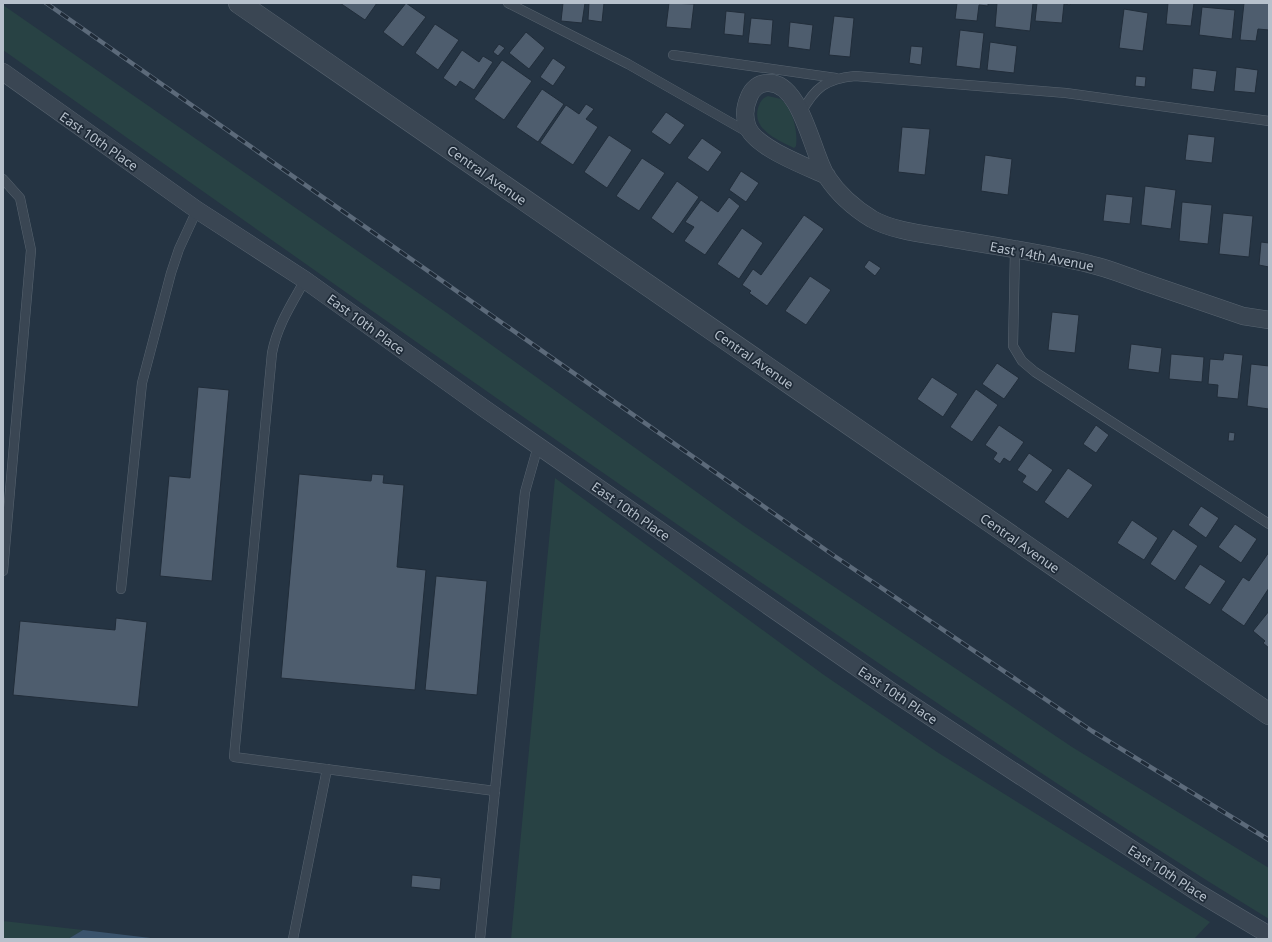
<svg xmlns="http://www.w3.org/2000/svg" width="1272" height="942" font-family="'Noto Sans',sans-serif">
  <rect width="100%" height="100%" fill="#253443"/>
  <!-- green -->
  <g fill="#284244">
    <path d="M3,5L447,313L744,526L1072,747L1269,868V919C1072,798 882,666 691,534C461,374 232,212 3,50Z"/>
    <path d="M768,96L781,99C793,111 798,130 796,146L794,148C778,140 752,130 758,108C760,102 762,98 768,96Z"/>
    <path d="M555,478L824,675L937,752L1210,922L1194,939H511Z"/>
    <path d="M3,921L83,930L68,939H3Z"/>
  </g>
  <!-- water -->
  <path fill="#3a536c" d="M83,930L159,939H68Z"/>
  <!-- building -->
  <g fill="#4e5d6e" stroke="#212d3a">
    <path d="M340,3H377L365,20Z"/>
    <path d="M406,3L426,17L403,47L383,32Z"/>
    <path d="M563,3H585L582,23L561,21Z"/>
    <path d="M589,3H604L602,22L588,20Z"/>
    <path d="M669,3L694,4L691,29L666,27Z"/>
    <path d="M957,3H988V6L979,5L977,21L955,19Z"/>
    <path d="M997,3H1033L1030,31L995,27Z"/>
    <path d="M1037,3H1070V5L1064,4L1062,23L1035,21Z"/>
    <path d="M1168,3H1194L1191,26L1166,24Z"/>
    <path d="M1244,3H1269V30L1258,29L1256,41L1240,40Z"/>
    <path d="M1202,7L1235,10L1232,39L1199,35Z"/>
    <path d="M1124,9L1148,13L1143,51L1119,48Z"/>
    <path d="M726,11L745,13L743,36L724,34Z"/>
    <path d="M834,16L854,18L850,57L829,55Z"/>
    <path d="M751,18L773,20L771,45L748,43Z"/>
    <path d="M790,22L813,25L810,50L788,47Z"/>
    <path d="M435,24L459,40L438,70L415,53Z"/>
    <path d="M960,30L984,33L980,69L956,66Z"/>
    <path d="M526,32L545,48L529,69L509,53Z"/>
    <path d="M990,42L1017,46L1014,73L987,70Z"/>
    <path d="M499,44L505,48L498,56L493,52Z"/>
    <path d="M911,46L923,47L921,65L909,63Z"/>
    <path d="M462,50L479,62L483,56L493,62L474,90L460,81L456,87L443,78Z"/>
    <path d="M553,58L566,67L553,86L540,77Z"/>
    <path d="M502,60L532,81L504,120L474,99Z"/>
    <path d="M1236,67L1258,70L1255,93L1234,91Z"/>
    <path d="M1193,68L1217,71L1214,92L1191,89Z"/>
    <path d="M1136,76L1146,77L1145,87L1135,86Z"/>
    <path d="M542,89L564,104L538,142L516,127Z"/>
    <path d="M586,104L594,109L586,119L598,127L573,165L540,143L566,105L579,114Z"/>
    <path d="M666,112L685,125L670,145L651,132Z"/>
    <path d="M902,127L930,129L925,175L898,172Z"/>
    <path d="M1188,134L1215,137L1212,163L1185,160Z"/>
    <path d="M609,135L632,150L607,188L584,172Z"/>
    <path d="M702,138L722,152L708,172L687,158Z"/>
    <path d="M985,155L1012,159L1008,195L981,191Z"/>
    <path d="M642,158L665,173L639,211L616,196Z"/>
    <path d="M741,171L759,183L746,202L729,190Z"/>
    <path d="M677,181L699,197L673,234L651,218Z"/>
    <path d="M1145,186L1176,190L1171,229L1141,225Z"/>
    <path d="M1106,194L1133,197L1130,224L1103,221Z"/>
    <path d="M729,197L740,206L705,255L684,241L694,227L685,222L701,200L718,212Z"/>
    <path d="M1182,202L1212,205L1208,244L1179,241Z"/>
    <path d="M1223,213L1253,216L1249,257L1219,254Z"/>
    <path d="M804,215L824,229L767,306L749,293L751,291L742,285L753,269L761,275Z"/>
    <path d="M742,228L763,243L739,279L717,264Z"/>
    <path d="M1261,242L1269,243V267L1259,265Z"/>
    <path d="M869,260L881,268L875,276L864,267Z"/>
    <path d="M810,276L831,290L806,325L785,311Z"/>
    <path d="M1052,312L1079,315L1075,353L1048,350Z"/>
    <path d="M1131,344L1162,348L1159,373L1128,369Z"/>
    <path d="M1224,353L1243,355L1238,399L1217,397L1218,385L1208,384L1210,359L1223,360Z"/>
    <path d="M1171,354L1204,357L1202,382L1169,379Z"/>
    <path d="M997,363L1019,378L1004,399L982,384Z"/>
    <path d="M1251,364L1269,366V409L1247,406Z"/>
    <path d="M932,377L958,394L943,417L917,399Z"/>
    <path d="M198,387L229,390L212,581L160,576L169,476L190,478Z"/>
    <path d="M976,389L998,405L972,442L950,427Z"/>
    <path d="M999,425L1024,442L1010,462L1004,458L1000,464L993,459L997,453L985,445Z"/>
    <path d="M1096,425L1109,435L1096,453L1083,444Z"/>
    <path d="M1229,432L1235,433L1234,441H1228Z"/>
    <path d="M1029,453L1053,470L1037,492L1022,482L1026,476L1017,470Z"/>
    <path d="M1068,468L1093,485L1068,519L1044,502Z"/>
    <path d="M299,474L371,481L372,474L384,475L383,483L404,485L397,567L426,570L415,690L281,678Z"/>
    <path d="M1201,506L1219,518L1206,538L1188,525Z"/>
    <path d="M1132,520L1158,538L1144,560L1117,543Z"/>
    <path d="M1235,524L1257,539L1241,563L1218,547Z"/>
    <path d="M1173,529L1198,546L1175,581L1150,564Z"/>
    <path d="M1269,552V588L1244,626L1221,610L1243,577L1249,581Z"/>
    <path d="M1200,564L1226,581L1210,605L1184,588Z"/>
    <path d="M436,576L487,581L477,695L425,690Z"/>
    <path d="M1269,611V648L1263,643L1265,641L1253,631Z"/>
    <path d="M116,618L147,622L138,707L13,695L20,621L115,630Z"/>
    <path d="M412,875L441,878L440,890L411,887Z"/>
  </g>
  <g fill="none" stroke-linecap="round" stroke-linejoin="round">
    <!-- service casing -->
    <g stroke="#586470" stroke-width="10">
      <g id="service">
        <path d="M508,3L628,64L749,133"/>
        <path d="M673,55L836,78"/>
        <path d="M801,113C815,87 826,79 855,76L1066,93L1269,121"/>
        <path d="M3,179L20,198L31,250L3,571"/>
        <path d="M1015,250L1013,346L1022,361L1035,372L1269,524"/>
        <path d="M305,280C292,303 277,326 272,353L234,757L495,791"/>
        <path d="M121,589L142,383L171,273L179,249L197,210"/>
        <path d="M293,939L327,769"/>
        <path d="M480,939L525,492L538,446"/>
      </g>
    </g>
    <!-- minor casing -->
    <g stroke="#586470" stroke-width="18">
      <g id="minor">
        <path d="M3,72L197,210L305,280L485,409L888,689L1197,892L1269,935"/>
        <path d="M827,176C806,166 753,147 747,125C744,116 745,106 749,97C752,89 759,83 767,83C801,80 812,154 827,177C839,195 854,208 872,219C893,231 924,234 948,238C995,246 1043,253 1089,264C1107,268 1124,275 1141,281C1175,293 1209,304 1243,316L1269,320"/>
      </g>
    </g>
    <!-- tertiary casing -->
    <g stroke="#586470" stroke-width="22">
      <path id="tertiary" d="M239,3L1269,714"/>
    </g>
    <!-- service -->
    <use href="#service" stroke="#3a4653" stroke-width="9"/>
    <!-- minor -->
    <use href="#minor" stroke="#3a4653" stroke-width="17"/>
    <!-- tertiary -->
    <use href="#tertiary" stroke="#3a4653" stroke-width="21"/>
    <!-- rail casing -->
    <g stroke="#5c6a7a" stroke-width="4.5">
      <path id="rail" d="M46,3L833,555L1092,731L1269,840"/>
    </g>
    <!-- rail -->
    <use href="#rail" stroke="#1f2b38" stroke-width="3" stroke-dasharray="9" stroke-linecap="butt"/>
  </g>
  <g text-anchor="middle" dominant-baseline="central" stroke-width="3.5" stroke-linejoin="round" paint-order="stroke">
    <!-- street labels -->
    <g font-size="13" fill="#b7c1cc" stroke="#1f2b38">
      <text transform="translate(99 141) rotate(35)">East 10th Place</text>
      <text transform="translate(487 175) rotate(35)">Central Avenue</text>
      <text transform="translate(1042 256) rotate(11)">East 14th Avenue</text>
      <text transform="translate(366 324) rotate(36)">East 10th Place</text>
      <text transform="translate(754 359) rotate(35)">Central Avenue</text>
      <text transform="translate(631 511) rotate(35)">East 10th Place</text>
      <text transform="translate(1020 543) rotate(35)">Central Avenue</text>
      <text transform="translate(898 695) rotate(34)">East 10th Place</text>
      <text transform="translate(1168 873) rotate(33)">East 10th Place</text>
    </g>
  </g>
  <!-- border -->
  <rect width="1272" height="942" fill="none" stroke="#b7c1cc" stroke-width="8"/>
</svg>
